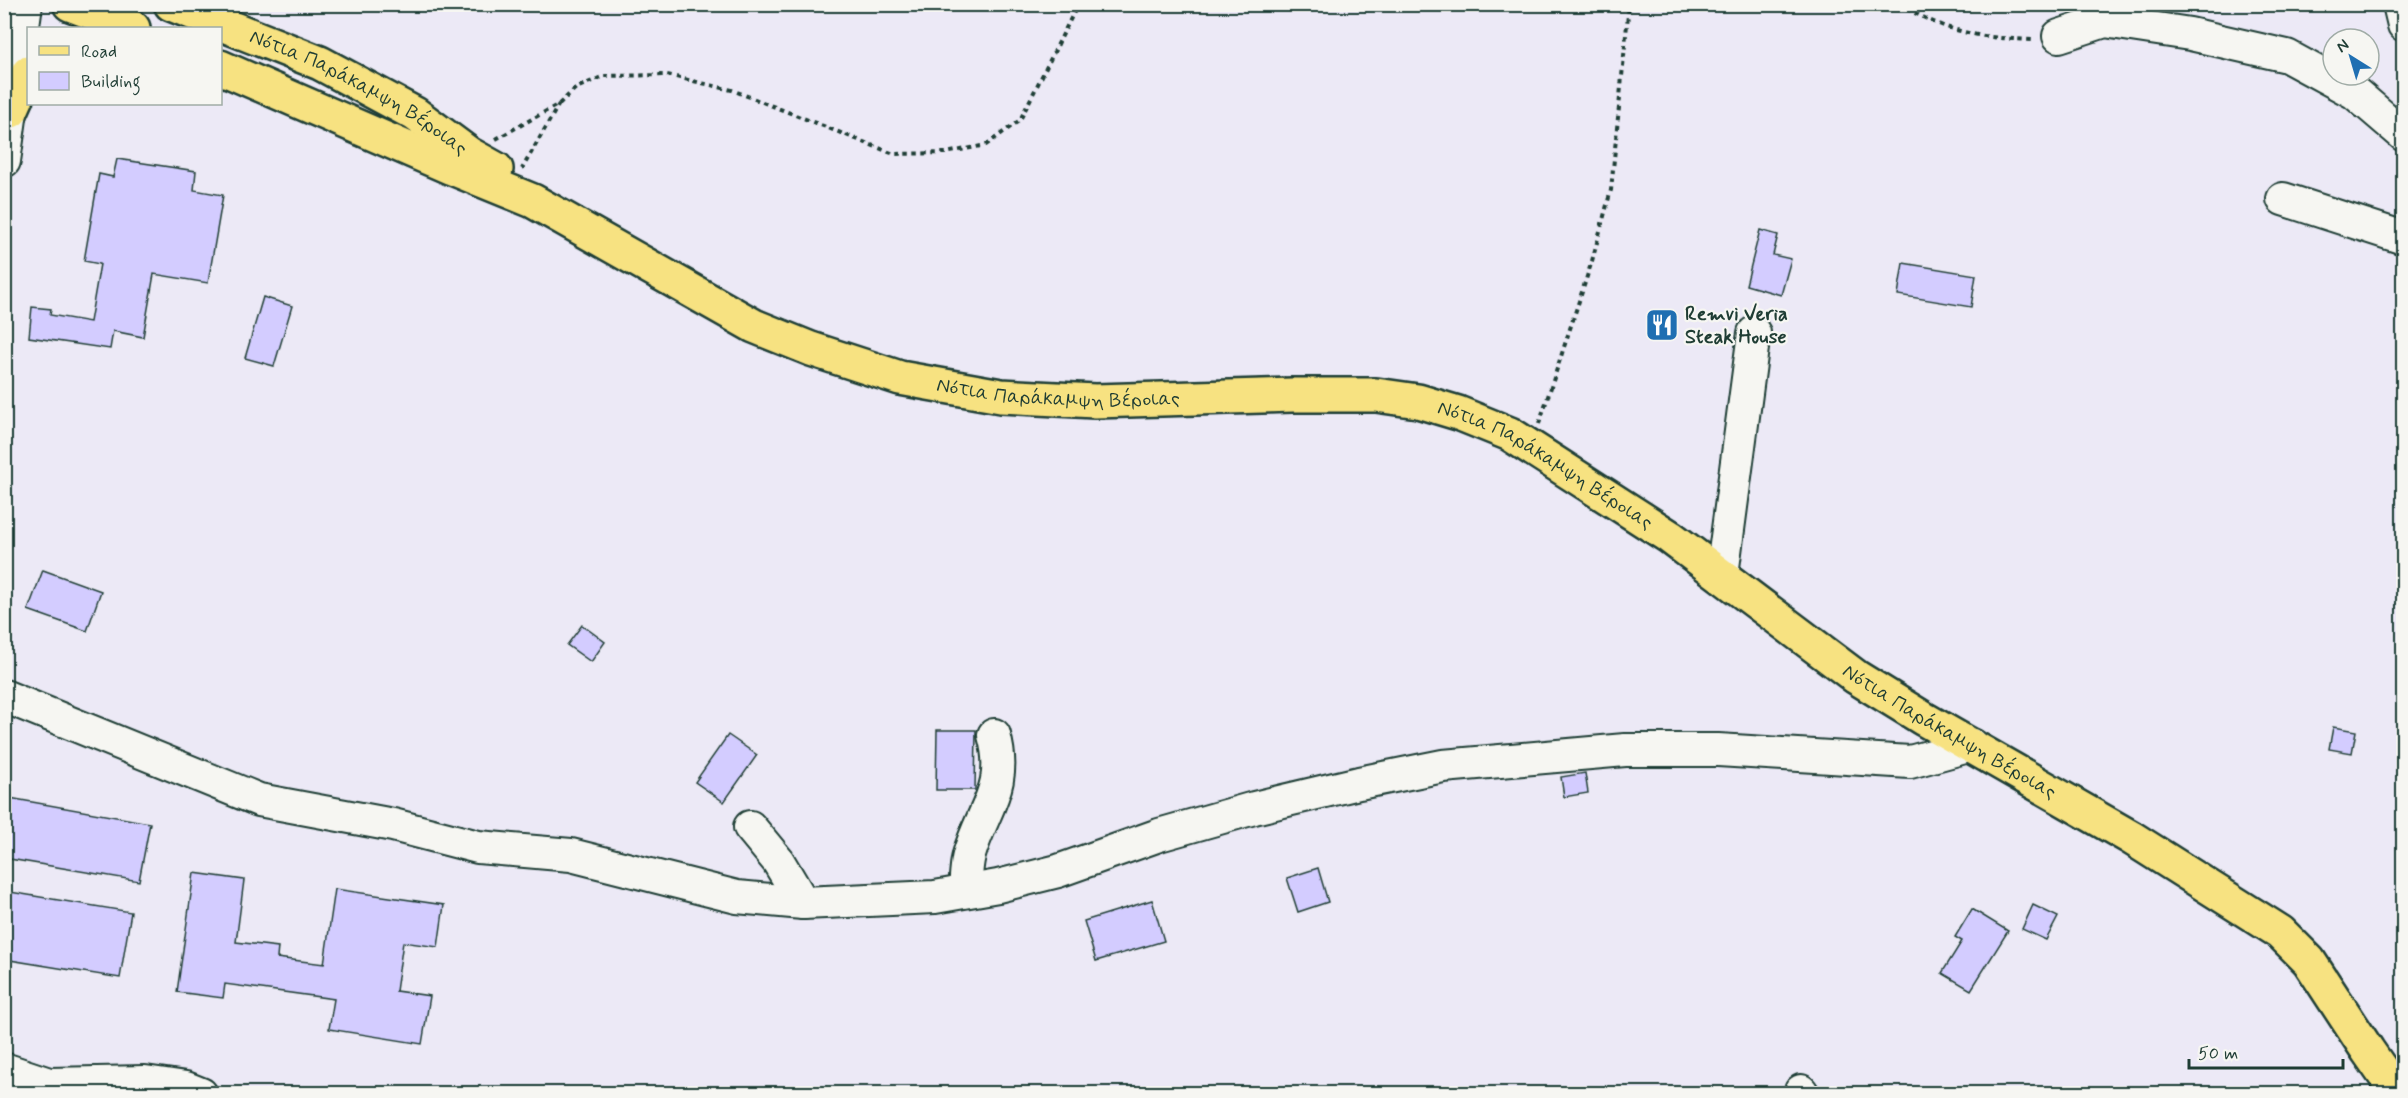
<svg xmlns="http://www.w3.org/2000/svg" width="2408" height="1098" font-family="Mynerve,sans-serif">
  <rect width="100%" height="100%" fill="#ece9f6"/>
  <filter id="ink" filterUnits="userSpaceOnUse"><feTurbulence type="fractalNoise" baseFrequency=".0167" numOctaves="2"/><feDisplacementMap in="SourceGraphic" scale="12" xChannelSelector="R" yChannelSelector="G"/><feConvolveMatrix kernelMatrix="1 2 1 2 8 2 1 2 1" color-interpolation-filters="sRGB"/></filter>
  <g filter="url(#ink)">
    <!-- building -->
    <g fill="#d3ccff" stroke="#1f3d34" stroke-width="1.5">
      <path d="M117,159L196,171L194,190L223,195L208,283L154,274L143,337L113,331L110,349L29,337L32,307L51,309L50,315L90,322L100,264L84,261L99,174L113,177Z"/>
      <path d="M1760,230L1778,235L1773,255L1791,259L1781,295L1746,285Z"/>
      <path d="M1903,263L1976,275L1971,307L1898,295Z"/>
      <path d="M263,297L292,306L274,366L245,358Z"/>
      <path d="M43,570L101,591L87,631L28,610Z"/>
      <path d="M582,625L605,642L591,662L567,645Z"/>
      <path d="M2333,727L2356,731L2352,753L2329,749Z"/>
      <path d="M937,730H976L975,790H936Z"/>
      <path d="M728,735L757,755L724,802L695,782Z"/>
      <path d="M1585,773L1588,793L1564,797L1561,777Z"/>
      <path d="M4,797L150,823L139,881L4,858Z"/>
      <path d="M1318,868L1328,902L1298,912L1287,878Z"/>
      <path d="M194,873L244,880L236,942L278,947L277,958L324,964L335,889L444,905L438,947L403,942L396,991L430,996L422,1044L329,1029L334,999L225,984L223,998L177,992Z"/>
      <path d="M4,891L131,912L120,978L4,959Z"/>
      <path d="M1152,900L1164,941L1096,961L1084,921Z"/>
      <path d="M2033,905L2058,917L2046,940L2022,929Z"/>
      <path d="M1972,909L2008,931L1971,990L1942,973L1962,941L1955,937Z"/>
    </g>
    <g fill="none" stroke-linecap="round" stroke-linejoin="round">
      <!-- minor casing -->
      <g stroke="#1f3d34" stroke-width="36">
        <g id="minor">
          <path d="M2399,4L2404,25"/>
          <path d="M2059,36L2105,21L2190,34L2287,56L2355,93L2404,135"/>
          <path d="M4,161L26,4"/>
          <path d="M2283,199L2404,238"/>
          <path d="M1722,575L1754,333"/>
          <path d="M4,696L259,800L393,825L478,847L571,855L737,897L803,903L935,897L998,886L1058,871L1159,835L1254,808L1359,783L1443,766L1625,750H1718L1910,762L1972,745"/>
          <path d="M750,827L778,861L803,903"/>
          <path d="M965,891C966,880 966,866 969,855C982,809 1009,788 994,735"/>
          <path d="M4,1069L49,1084L145,1082L186,1088L201,1094"/>
          <path d="M1800,1094L1801,1091L1803,1094"/>
        </g>
      </g>
      <!-- major casing -->
      <g stroke="#1f3d34" stroke-width="38">
        <g id="major">
          <path d="M70,4L133,28"/>
          <path id="s1" d="M171,4L320,63L415,114L469,154L496,169"/>
          <path id="s2" d="M220,67L452,168L533,201L754,326L811,349L900,378L1001,396L1095,401L1292,395H1376L1418,401L1458,413L1510,434L1670,537L1856,677L1924,719L2130,837L2280,932L2309,961L2368,1051L2398,1094"/>
          <path d="M11,111L28,73"/>
        </g>
      </g>
      <!-- path -->
      <g stroke="#1f3d34" stroke-width="4" stroke-dasharray="4.5 4.5" stroke-linecap="butt">
        <path d="M1899,4C1947,33 1980,38 2035,40"/>
        <path d="M559,104L576,88L604,76L667,75L732,90L894,154L946,153L986,145L1020,120L1078,4"/>
        <path d="M496,139L559,104L522,169"/>
        <path d="M1539,424L1592,261L1611,190L1629,4"/>
      </g>
      <!-- minor -->
      <use href="#minor" stroke="#f6f6f2" stroke-width="32"/>
      <!-- major -->
      <use href="#major" stroke="#f7e281" stroke-width="33"/>
    </g>
  </g>
  <!-- icons -->
  <defs>
    <g id="restaurant-square" transform="scale(1.725)"><rect x="-9" y="-9" width="18" height="18" rx="4" fill="#1f6fb2" stroke="#f6f6f2"/><path d="M-5-6h1v4h1v-4h1v4h1v-4h1v5L-1.5 .5V6h-2V.5L-5-1ZM5-6V6H3V1.5H1.5Q1.5-4 5-6Z" fill="#fff"/></g>
  </defs>
  <g fill-rule="evenodd">
    <use href="#restaurant-square" x="1662" y="325"/>
  </g>
  <g text-anchor="middle" dominant-baseline="central" stroke-width="4.5" stroke-linejoin="round" paint-order="stroke">
    <!-- street labels -->
    <g font-size="20" fill="#1f3d34" stroke="#f6f6f2">
      <text stroke="none"><textPath href="#s1" startOffset="208">Νότια Παράκαμψη Βέροιας</textPath></text>
      <text stroke="none"><textPath href="#s2" startOffset="909">Νότια Παράκαμψη Βέροιας</textPath></text>
      <text stroke="none"><textPath href="#s2" startOffset="1413">Νότια Παράκαμψη Βέροιας</textPath></text>
      <text stroke="none"><textPath href="#s2" startOffset="1899">Νότια Παράκαμψη Βέροιας</textPath></text>
    </g>
    <!-- poi labels -->
    <g font-size="20" font-weight="bold" fill="#1f3d34" stroke="#f6f6f2" text-anchor="start">
      <text x="1685" y="314">Remvi Veria<tspan x="1685" dy="23">Steak House</tspan></text>
    </g>
  </g>
  <!-- margin -->
  <rect width="2408" height="1098" fill="none" stroke="#f6f6f2" stroke-width="24"/>
  <rect x="12" y="12" width="2384" height="1074" fill="none" stroke="#1f3d34" stroke-width="2" filter="url(#ink)"/>
  <!-- legend -->
  <rect x="27" y="27" width="195" height="78" fill="#f6f6f2" stroke="#a0aca6" stroke-width="1.5"/>
  <rect x="39" y="46" width="30" height="9" fill="#f7e281" stroke="#a0aca6" stroke-width="1.5"/>
  <text x="81" y="57" font-size="18" fill="#1f3d34">Road</text>
  <rect x="39" y="72" width="30" height="18" fill="#d3ccff" stroke="#a0aca6" stroke-width="1.5"/>
  <text x="81" y="87" font-size="18" fill="#1f3d34">Building</text>
  <!-- north arrow -->
  <g transform="translate(2351 57) rotate(323)"><circle r="28" fill="#f6f6f2" stroke="#a0aca6" stroke-width="1.5"/>
  <path d="M0-4.5L10 22L0 15L-10 22Z" fill="#1f6fb2"/>
  <text y="-9" font-size="16" font-weight="bold" text-anchor="middle" fill="#1f3d34">N</text>
  </g>
  <!-- scale -->
  <path d="M2189 1059v9h154v-9" fill="none" stroke="#1f3d34" stroke-width="3"/>
  <text x="2198" y="1059" font-size="18" fill="#1f3d34" stroke="#f6f6f2" stroke-width="4.5" paint-order="stroke">50 m</text>
</svg>
